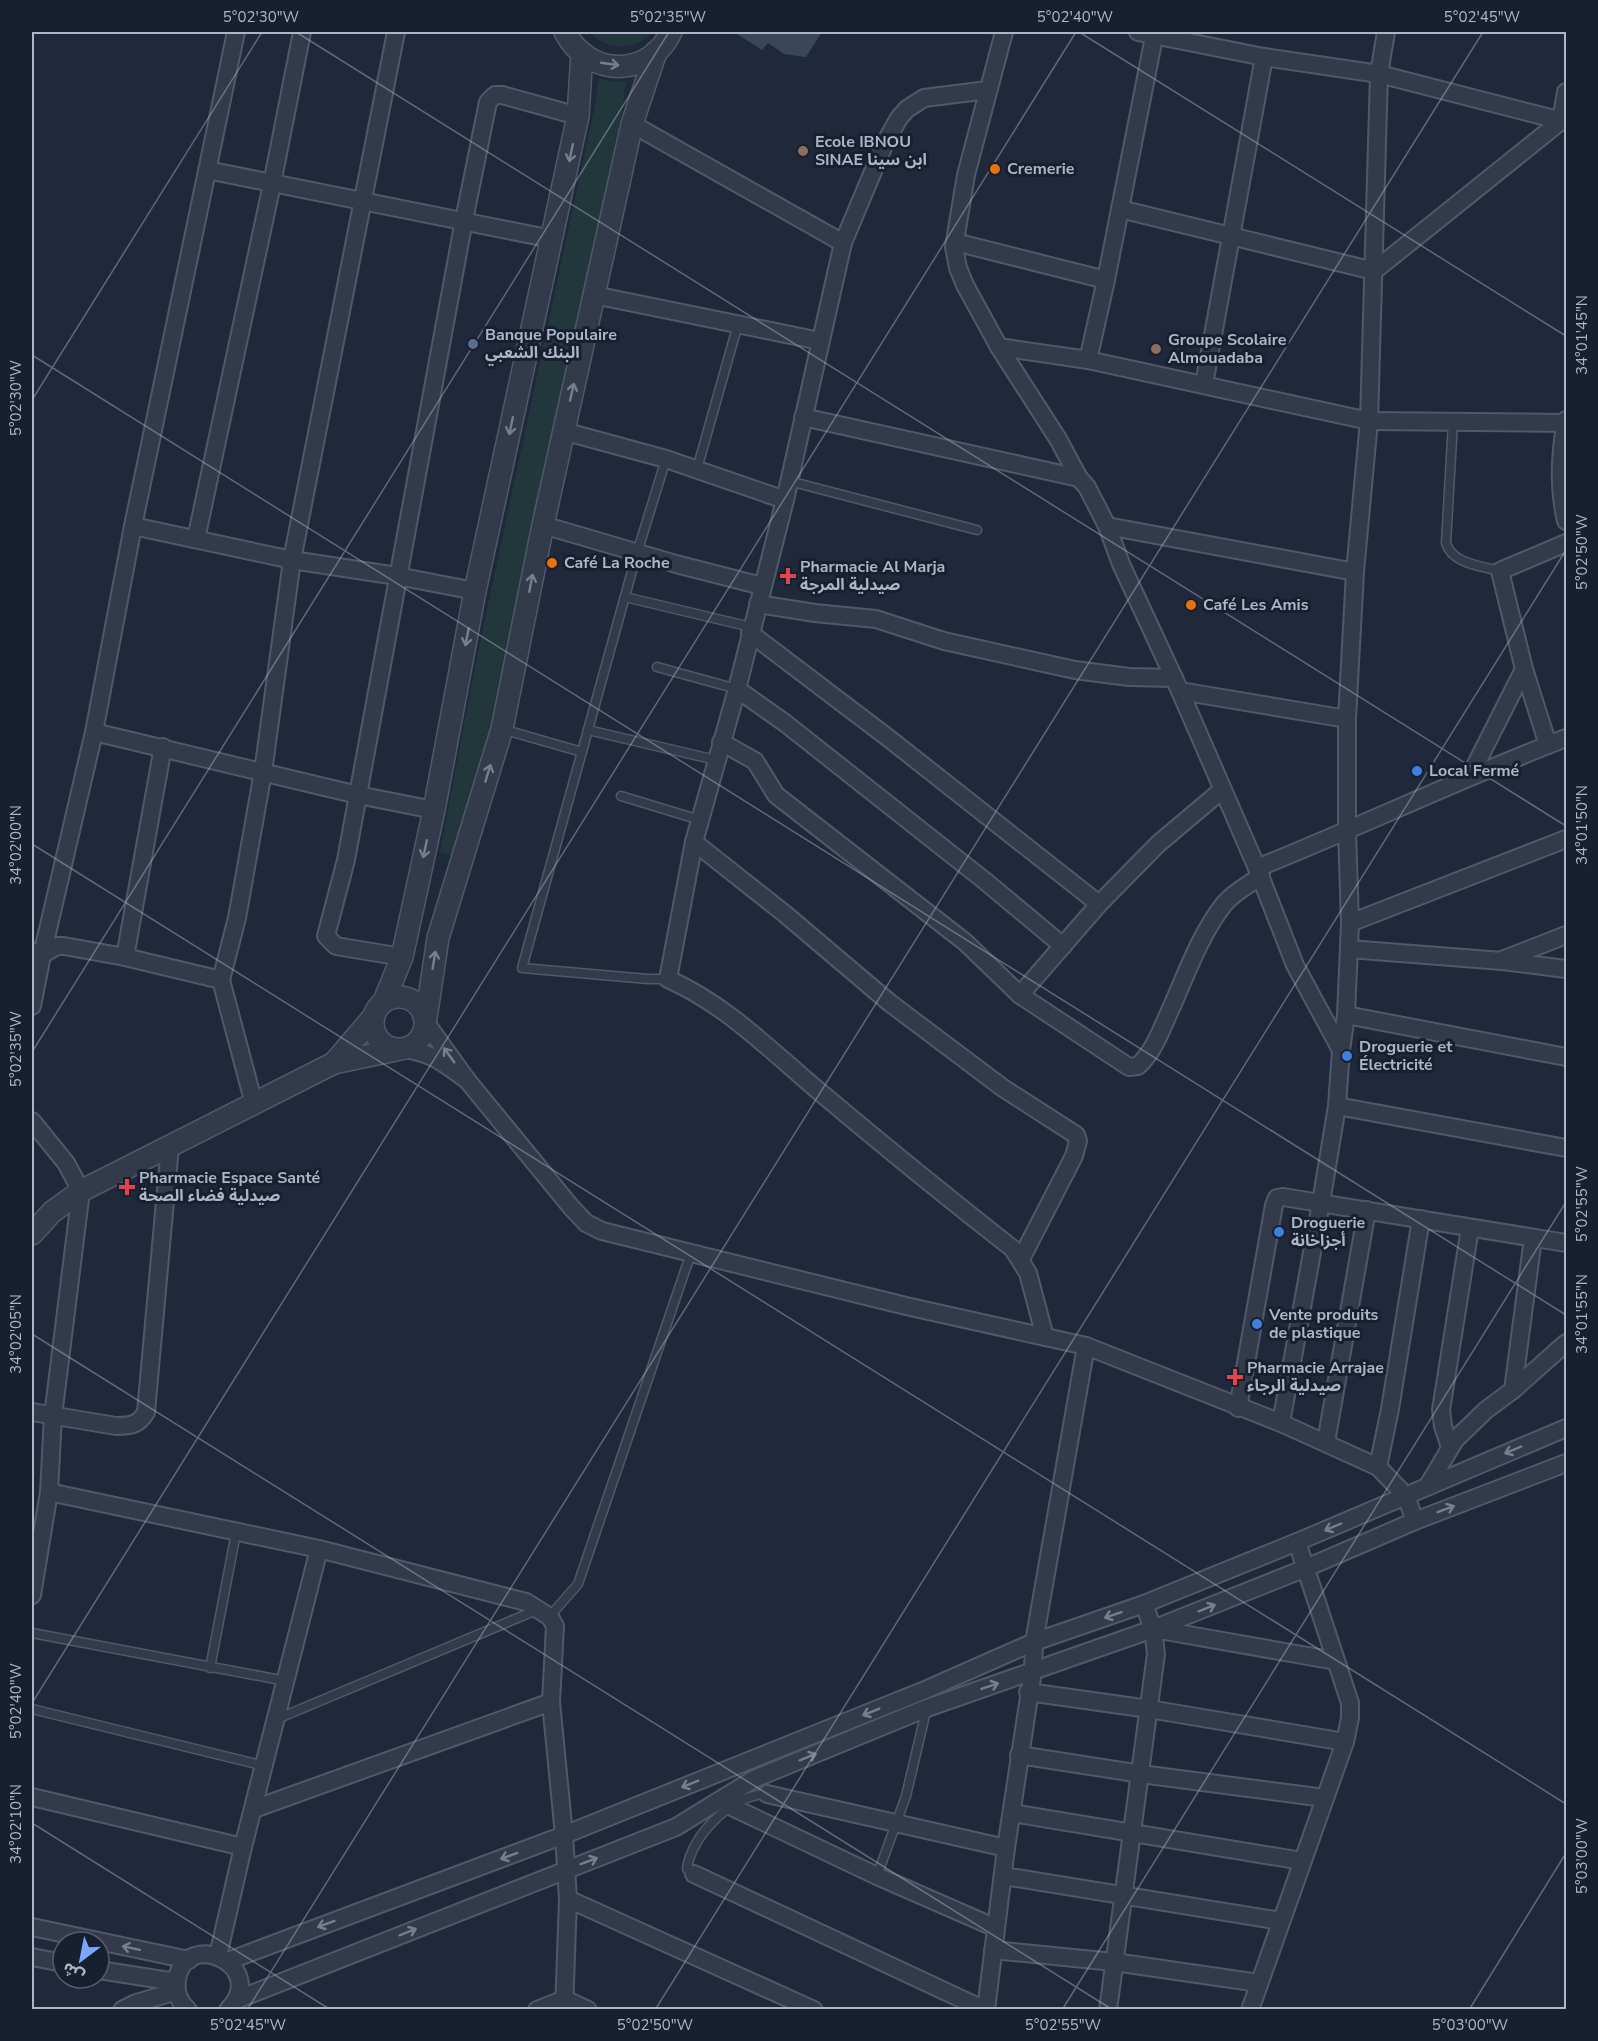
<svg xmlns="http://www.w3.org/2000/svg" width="1598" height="2041" font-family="'Nunito Sans','Noto Sans Arabic',sans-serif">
  <rect width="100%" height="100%" fill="#1f293b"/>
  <!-- green -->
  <g fill="#21373c">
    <path d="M590,32H653C635,50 608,53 590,32Z"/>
    <path d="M599,78L612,82L626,81L622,111L504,671L483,760L451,855L440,852L476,661L595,105Z"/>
  </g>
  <!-- building -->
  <path fill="#3a475b" d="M734,32H822L806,57L784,54L768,43L762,50Z"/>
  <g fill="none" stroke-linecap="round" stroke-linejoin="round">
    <!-- service casing -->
    <g stroke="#505969" stroke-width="11">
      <g id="service">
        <path d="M1453,422L1446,543C1452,564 1482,566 1500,571"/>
        <path d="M666,459L637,553L522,968L648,979H668"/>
        <path d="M697,469L738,324"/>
        <path d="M789,481L977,530"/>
        <path d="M625,597L751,627"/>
        <path d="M657,667L737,689"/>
        <path d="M502,729L582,752"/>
        <path d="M588,730L716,760"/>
        <path d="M621,796L700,820"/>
        <path d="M550,1616L578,1584L691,1253"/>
        <path d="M32,1633L286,1681"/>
        <path d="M210,1668L236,1533"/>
        <path d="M32,1709L265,1766"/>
        <path d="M277,1719L539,1609"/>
        <path d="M694,1874L687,1869C691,1835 733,1794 767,1794"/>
        <path d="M877,1876L906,1796L927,1707"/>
      </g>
    </g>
    <!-- minor casing -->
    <g stroke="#505969" stroke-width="20">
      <g id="minor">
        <path d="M1004,32L966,175L954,247L958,268L965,285L999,347L1058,439L1079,478L1087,487L1107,526L1121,564L1180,691L1257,868L1295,965L1341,1050"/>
        <path d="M1138,32L1264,57L1379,74L1566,122"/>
        <path d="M988,90L924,98L907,109L899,118L885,143L843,243L785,500L737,689L694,842L668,979C727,1005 772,1052 821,1093C884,1146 948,1198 1013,1249L1028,1273L1045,1337"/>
        <path d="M632,124L843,243"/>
        <path d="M207,170L552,239"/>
        <path d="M1120,209L1374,271L1561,121L1566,92"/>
        <path d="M955,242L1106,280"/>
        <path d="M594,295L820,341"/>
        <path d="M999,347L1088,360L1369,421L1566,423"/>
        <path d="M1088,360L1106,280L1155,32"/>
        <path d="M1204,384L1264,57"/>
        <path d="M803,417L1079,478"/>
        <path d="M1566,420C1560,455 1558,487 1566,521"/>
        <path d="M563,431L666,459L785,500"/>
        <path d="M543,525L676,564L762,586"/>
        <path d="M133,526L292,560L397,576L475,591"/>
        <path d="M1107,526L1355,572"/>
        <path d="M196,539L272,184L302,32"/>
        <path d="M758,604L815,613L876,619L944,641L1075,670L1129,677L1174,678"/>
        <path d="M750,633L887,737L1099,904L1158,844L1222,790"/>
        <path d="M737,689L785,723L985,881L1063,946"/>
        <path d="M1180,691L1347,719"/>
        <path d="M94,732L358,795L434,810"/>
        <path d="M721,742L755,761L776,795L965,942L1020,995L1099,904"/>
        <path d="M1548,745L1524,669L1500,571L1566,543"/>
        <path d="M1470,776L1524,669"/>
        <path d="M694,842L785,914L890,1003L1003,1088L1076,1135L1078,1141L1074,1156L1021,1259"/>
        <path d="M1257,868C1361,826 1462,778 1566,738"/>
        <path d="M1350,923L1566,839"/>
        <path d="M1349,949L1502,961L1566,969"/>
        <path d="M35,952L42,955L57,946H64L125,957L221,980L254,1104"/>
        <path d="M125,957L163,747"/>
        <path d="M402,957L336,946L326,936L346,860L464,220L488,102L495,95H502L578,116"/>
        <path d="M1502,960L1566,935"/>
        <path d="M221,980L237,918L263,772L292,560L396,32"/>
        <path d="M1020,995L1129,1067L1138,1066C1153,1052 1160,1033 1168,1015C1185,978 1199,936 1224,904C1234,892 1248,885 1261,876"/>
        <path d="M32,1006L42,955L94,732L133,526L236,32"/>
        <path d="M1346,1015L1566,1057"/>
        <path d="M404,1049C433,1053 443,1063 467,1080L426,1023"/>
        <path d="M467,1080L571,1207L586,1223L602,1231L906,1306L1086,1346L1281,1423L1378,1467L1406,1496L1415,1521"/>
        <path d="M1337,1106L1566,1148"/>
        <path d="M32,1121L66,1163L81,1191L53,1416L49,1492L32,1595"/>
        <path d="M1513,1390L1533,1238"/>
        <path d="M1238,1408L1274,1205L1277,1198L1283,1197L1566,1243"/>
        <path d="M32,1412L116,1426C130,1426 139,1425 146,1412L170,1146"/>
        <path d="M1281,1423L1321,1203L1337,1106L1341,1050L1346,1015L1350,923L1347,831V719L1355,572L1369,421L1379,74L1386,32"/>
        <path d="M1326,1442L1367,1210"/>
        <path d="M1450,1447L1443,1426L1441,1410L1470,1228"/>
        <path d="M1378,1467L1390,1409L1421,1219"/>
        <path d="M1427,1487L1455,1440L1486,1410L1513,1390L1566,1343"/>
        <path d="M49,1492L319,1549L526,1602L550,1617L555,1626L551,1702L564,1835L568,1899L564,2010"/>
        <path d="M1154,1629L1336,1661"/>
        <path d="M1028,1692L1149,1709L1345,1742"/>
        <path d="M1019,1755L1141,1774L1325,1798"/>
        <path d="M767,1794L1006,1848"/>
        <path d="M32,1797L243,1847"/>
        <path d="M732,1807L877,1876L996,1928"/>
        <path d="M254,1809L551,1702"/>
        <path d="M1012,1813L1302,1861"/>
        <path d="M694,1874L985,2010"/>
        <path d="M1004,1876L1281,1921"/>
        <path d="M568,1899L814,2010"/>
        <path d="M32,1927L189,1960"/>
        <path d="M993,1950L1114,1962L1259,1983"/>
        <path d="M218,1956L243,1847L319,1549"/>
        <path d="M32,1957L63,1963"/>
        <path d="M228,1961L564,1835L925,1690L1034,1642L1144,1604L1297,1542L1566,1428"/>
        <path d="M99,1970L176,1982"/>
        <path d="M236,2000L676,1827L754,1779L927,1708L1153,1629L1306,1568L1415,1521L1566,1463"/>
        <path d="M122,2010L136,2003L177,1991"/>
        <path d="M188,2010C179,2002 175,1992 177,1980C184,1927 271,1966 228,2010"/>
        <path d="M537,2010L565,1999L588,2010"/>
        <path d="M986,2010L1006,1848L1033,1671L1034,1642L1086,1346"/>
        <path d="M1108,2010L1156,1654L1153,1629L1144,1604"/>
        <path d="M1250,2010L1345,1742L1350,1718V1703L1297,1542"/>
      </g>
    </g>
    <!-- tertiary casing -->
    <g stroke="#505969" stroke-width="24">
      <g id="tertiary">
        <path d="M565,32C588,77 649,79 671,32"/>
        <circle cx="399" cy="1023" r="26"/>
        <path d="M384,1001L402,957L434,810L475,591L578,116L582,53"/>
        <path d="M374,1016L334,1063L396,1050"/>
        <path d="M426,1018L438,938L502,729L543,525L632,124L656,52"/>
        <path d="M32,1234L52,1212L81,1191L334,1063"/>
      </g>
    </g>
    <!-- service -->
    <use href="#service" stroke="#333b4b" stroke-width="8"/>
    <!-- minor -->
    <use href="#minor" stroke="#333b4b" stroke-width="16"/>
    <!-- tertiary -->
    <use href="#tertiary" stroke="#333b4b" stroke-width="21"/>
  </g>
  <!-- one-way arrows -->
  <defs><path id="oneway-shaft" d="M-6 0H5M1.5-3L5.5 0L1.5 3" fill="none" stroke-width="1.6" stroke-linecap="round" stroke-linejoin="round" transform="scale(1.5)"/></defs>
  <g stroke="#767f90">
    <use href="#oneway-shaft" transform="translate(610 64) rotate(8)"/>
    <use href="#oneway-shaft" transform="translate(571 153) rotate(102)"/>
    <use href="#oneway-shaft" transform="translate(572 392) rotate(-77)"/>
    <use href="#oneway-shaft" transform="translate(511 426) rotate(102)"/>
    <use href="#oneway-shaft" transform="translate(531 583) rotate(-79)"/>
    <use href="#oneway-shaft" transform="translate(467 637) rotate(101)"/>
    <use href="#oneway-shaft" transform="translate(488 773) rotate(-73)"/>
    <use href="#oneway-shaft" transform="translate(425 849) rotate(102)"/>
    <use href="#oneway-shaft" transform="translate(434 960) rotate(-81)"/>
    <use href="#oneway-shaft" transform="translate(449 1055) rotate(-126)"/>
    <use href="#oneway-shaft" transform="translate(1513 1450) rotate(157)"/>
    <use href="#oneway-shaft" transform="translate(1446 1509) rotate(-21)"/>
    <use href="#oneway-shaft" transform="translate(1333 1527) rotate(157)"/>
    <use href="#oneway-shaft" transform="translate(1207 1608) rotate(-22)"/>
    <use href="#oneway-shaft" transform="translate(1113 1615) rotate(161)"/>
    <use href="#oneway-shaft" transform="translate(990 1686) rotate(-19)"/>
    <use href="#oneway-shaft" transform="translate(871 1712) rotate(158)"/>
    <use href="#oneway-shaft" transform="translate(808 1757) rotate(-22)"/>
    <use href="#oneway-shaft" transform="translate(690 1784) rotate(158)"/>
    <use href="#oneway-shaft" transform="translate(509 1856) rotate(160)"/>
    <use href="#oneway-shaft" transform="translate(589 1861) rotate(-21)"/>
    <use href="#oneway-shaft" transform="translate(326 1924) rotate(160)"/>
    <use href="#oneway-shaft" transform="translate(408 1932) rotate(-22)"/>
    <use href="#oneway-shaft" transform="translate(131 1948) rotate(-168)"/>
  </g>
  <!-- ticks -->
  <path fill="none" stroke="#adb6c8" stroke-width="1.5" stroke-opacity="0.45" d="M296,32L1566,826M1079,32L1566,336M32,355L1566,1315M32,400L262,32M32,844L1566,1804M32,1052L669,32M32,1334L1113,2010M32,1703L1076,32M32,1823L331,2010M247,2010L1483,32M655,2010L1566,550M1062,2010L1566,1202M1469,2010L1566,1853"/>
  <!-- markers -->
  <g fill="#8d6e63" stroke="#182030" stroke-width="2">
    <circle cx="803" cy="151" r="6"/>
    <circle cx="1156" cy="349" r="6"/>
  </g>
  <g fill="#e8710a" stroke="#182030" stroke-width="2">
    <circle cx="995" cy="169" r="6"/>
    <circle cx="552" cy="563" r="6"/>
    <circle cx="1191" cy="605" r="6"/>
  </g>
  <circle fill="#5c6f8a" stroke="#182030" stroke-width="2" cx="473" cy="344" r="6"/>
  <g fill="#e0444e" stroke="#182030" stroke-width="2">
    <path d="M785 567h6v6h6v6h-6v6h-6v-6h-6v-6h6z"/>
    <path d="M124 1178h6v6h6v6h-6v6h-6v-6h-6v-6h6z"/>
    <path d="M1232 1368h6v6h6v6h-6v6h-6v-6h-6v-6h6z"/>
  </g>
  <g fill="#3f7fe0" stroke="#182030" stroke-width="2">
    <circle cx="1417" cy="771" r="6"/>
    <circle cx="1347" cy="1056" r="6"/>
    <circle cx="1279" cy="1232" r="6"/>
    <circle cx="1257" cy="1324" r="6"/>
  </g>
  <g text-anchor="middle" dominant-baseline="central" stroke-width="6" stroke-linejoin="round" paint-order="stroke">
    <!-- poi labels -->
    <g font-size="16" font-weight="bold" fill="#adb6c8" stroke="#182030" text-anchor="start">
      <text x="815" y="142">Ecole IBNOU<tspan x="815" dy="18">SINAE ابن سينا</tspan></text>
      <text x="1007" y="169">Cremerie</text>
      <text x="485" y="335">Banque Populaire<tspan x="485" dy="18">البنك الشعبي</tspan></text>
      <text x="1168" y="340">Groupe Scolaire<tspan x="1168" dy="18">Almouadaba</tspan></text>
      <text x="564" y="563">Café La Roche</text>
      <text x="800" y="567">Pharmacie Al Marja<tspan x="800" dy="18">صيدلية المرجة</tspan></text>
      <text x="1203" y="605">Café Les Amis</text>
      <text x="1429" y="771">Local Fermé</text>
      <text x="1359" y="1047">Droguerie et<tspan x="1359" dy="18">Électricité</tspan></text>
      <text x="139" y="1178">Pharmacie Espace Santé<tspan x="139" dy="18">صيدلية فضاء الصحة</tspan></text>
      <text x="1291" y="1223">Droguerie<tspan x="1291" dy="18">أجزاخانة</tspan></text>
      <text x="1269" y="1315">Vente produits<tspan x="1269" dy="18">de plastique</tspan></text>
      <text x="1247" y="1368">Pharmacie Arrajae<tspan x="1247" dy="18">صيدلية الرجاء</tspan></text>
    </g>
  </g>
  <!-- border -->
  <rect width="1598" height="2041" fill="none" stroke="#182030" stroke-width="66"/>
  <!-- north arrow -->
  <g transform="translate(81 1960) rotate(212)"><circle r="28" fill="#182030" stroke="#545c6d" stroke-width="1.5"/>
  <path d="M0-4.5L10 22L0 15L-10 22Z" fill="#7ba6ff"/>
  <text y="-9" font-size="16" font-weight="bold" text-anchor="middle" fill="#adb6c8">ش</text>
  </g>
  <rect x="33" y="33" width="1532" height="1975" fill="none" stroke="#adb6c8" stroke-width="2"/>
  <g font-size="15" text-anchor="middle" fill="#adb6c8">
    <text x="261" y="22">5°02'30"W</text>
    <text x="668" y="22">5°02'35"W</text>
    <text x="1075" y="22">5°02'40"W</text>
    <text x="1482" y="22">5°02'45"W</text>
    <text transform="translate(1582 335) rotate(-90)" y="5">34°01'45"N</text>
    <text transform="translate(16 398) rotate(-90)" y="5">5°02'30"W</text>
    <text transform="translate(1582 552) rotate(-90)" y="5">5°02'50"W</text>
    <text transform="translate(1582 825) rotate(-90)" y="5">34°01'50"N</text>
    <text transform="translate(16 845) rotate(-90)" y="5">34°02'00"N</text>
    <text transform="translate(16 1049) rotate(-90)" y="5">5°02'35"W</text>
    <text transform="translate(1582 1204) rotate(-90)" y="5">5°02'55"W</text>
    <text transform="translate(1582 1314) rotate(-90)" y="5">34°01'55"N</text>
    <text transform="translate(16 1334) rotate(-90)" y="5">34°02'05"N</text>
    <text transform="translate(16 1701) rotate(-90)" y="5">5°02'40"W</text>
    <text transform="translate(16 1824) rotate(-90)" y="5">34°02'10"N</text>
    <text transform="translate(1582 1856) rotate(-90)" y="5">5°03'00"W</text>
    <text x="248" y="2030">5°02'45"W</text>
    <text x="655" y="2030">5°02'50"W</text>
    <text x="1063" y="2030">5°02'55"W</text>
    <text x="1470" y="2030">5°03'00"W</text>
  </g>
</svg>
